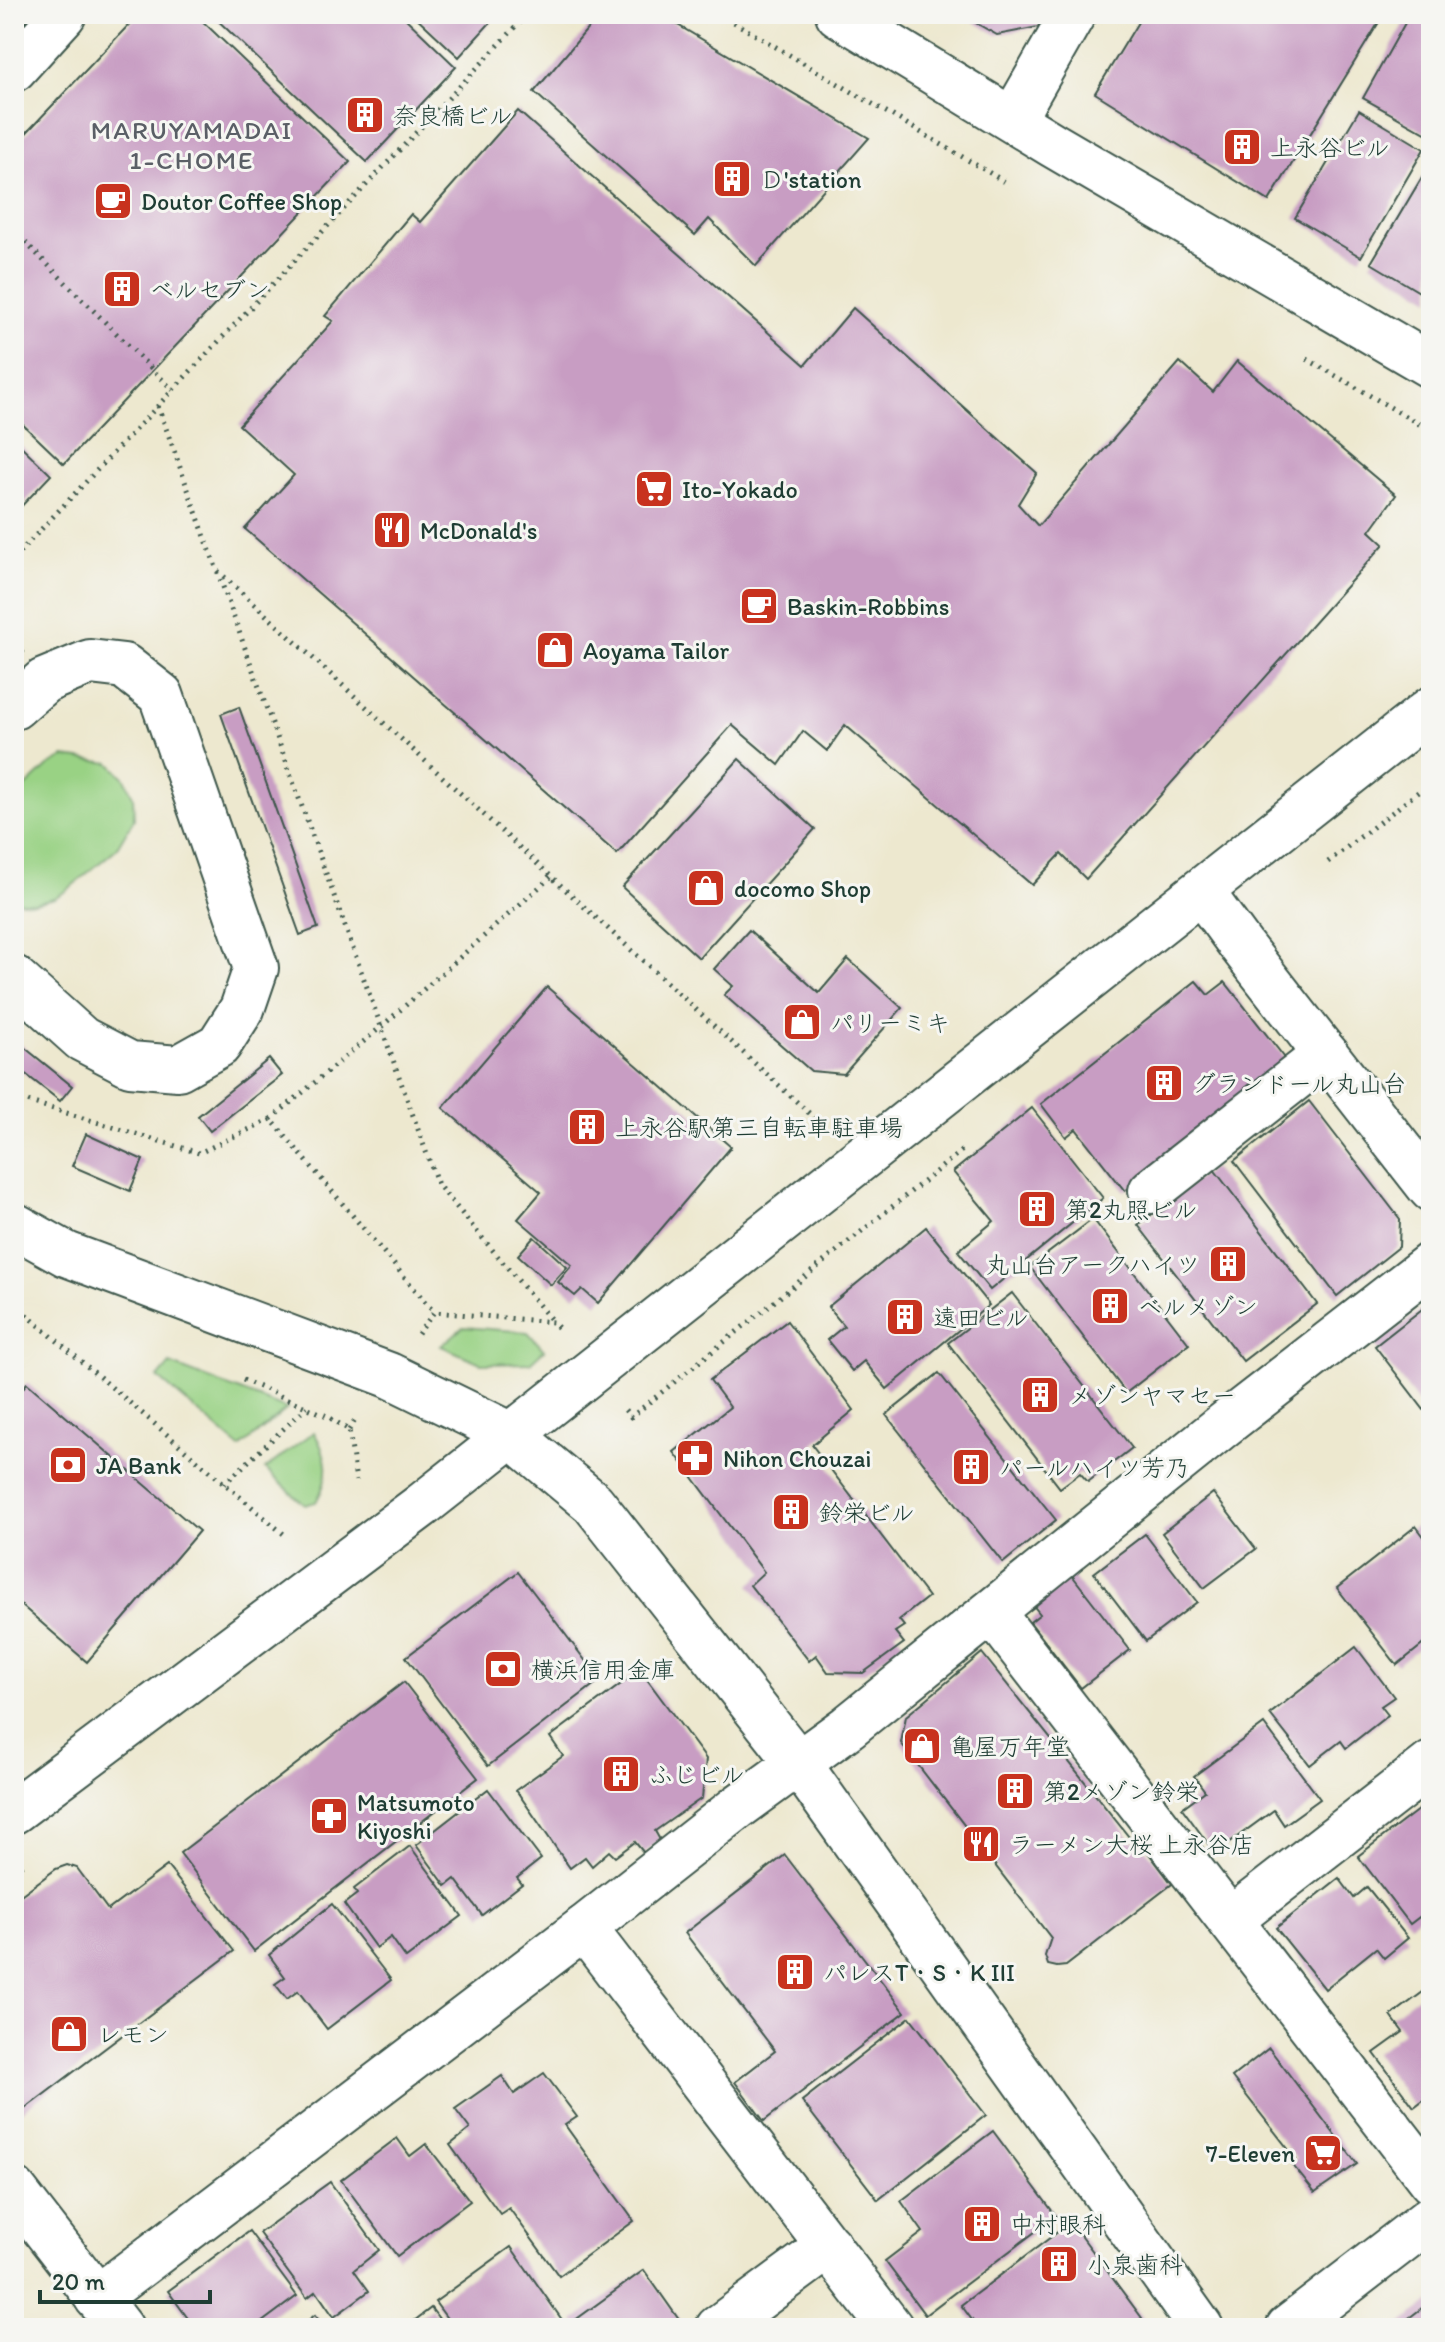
<svg xmlns="http://www.w3.org/2000/svg" width="1445" height="2342" font-family="Itim,'Klee One',sans-serif">
  <rect width="100%" height="100%" fill="#f6f6f2"/>
  <filter id="ink" filterUnits="userSpaceOnUse"><feTurbulence type="fractalNoise" baseFrequency=".0125" numOctaves="2"/><feDisplacementMap in="SourceGraphic" scale="16" xChannelSelector="R" yChannelSelector="G"/><feConvolveMatrix kernelMatrix="1 2 1 2 8 2 1 2 1" color-interpolation-filters="sRGB"/></filter>
  <filter id="wash" filterUnits="userSpaceOnUse"><feTurbulence type="fractalNoise" baseFrequency=".006" numOctaves="4" result="noise"/><feDisplacementMap in="SourceGraphic" scale="32" xChannelSelector="R" yChannelSelector="G"/><feGaussianBlur stdDeviation="1.8" result="paint"/><feColorMatrix in="noise" values="0 0 0 0 0 0 0 0 0 0 0 0 0 0 0 0 0 1.4 0 .05"/><feComposite in="paint" operator="in"/></filter>
  <g filter="url(#wash)">
    <rect width="100%" height="100%" fill="#ede8cf"/>
    <!-- green -->
    <g fill="#99d284" stroke="#5c885c" stroke-width="2">
      <path d="M64,757L110,763L125,778L133,797L134,819L116,849L66,891L54,898L34,903L14,901V798L48,766Z"/>
      <path d="M463,1327L528,1332L544,1350L530,1363L483,1364L441,1346Z"/>
      <path d="M170,1364L287,1409L240,1448L158,1378Z"/>
      <path d="M314,1432C329,1458 331,1476 316,1502L305,1505L265,1469Z"/>
    </g>
    <g id="blocks">
      <!-- building -->
      <g fill="#c89dc3">
        <path d="M139,14H195L350,162L64,464L14,416V146Z"/>
        <path d="M211,14H401L456,67L367,162Z"/>
        <path d="M413,14H498L459,57Z"/>
        <path d="M600,14H659L869,138L756,266L709,219L695,235L534,92Z"/>
        <path d="M960,14H1044L1038,27L997,35Z"/>
        <path d="M1143,14H1384L1269,201L1095,93Z"/>
        <path d="M1410,14H1421L1431,20V136L1363,98Z"/>
        <path d="M1359,110L1424,149L1361,257L1295,218Z"/>
        <path d="M518,111L805,365L853,308L1037,473L1018,504L1038,526L1180,362L1213,392L1237,361L1396,495L1370,531L1384,544L1086,879L1061,854L1032,885L845,725L827,751L803,731L779,765L732,725L617,854L245,529L294,475L239,425L333,321L325,316L411,214L420,222Z"/>
        <path d="M1431,162V299L1371,263Z"/>
        <path d="M14,439L51,475L14,514Z"/>
        <path d="M14,641L24,652L14,661Z"/>
        <path d="M239,707L318,928L300,935L221,714Z"/>
        <path d="M739,759L815,829L699,958L622,887Z"/>
        <path d="M749,930L819,993L848,959L902,1008L844,1074L811,1071L724,995L733,986L714,969Z"/>
        <path d="M1196,981L1208,995L1225,982L1288,1062L1125,1191L1076,1129L1066,1137L1041,1104Z"/>
        <path d="M547,987L731,1147L598,1303L582,1289L575,1296L558,1282L572,1265L518,1219L541,1192L443,1108Z"/>
        <path d="M14,1039L72,1086L60,1101L14,1065Z"/>
        <path d="M269,1059L282,1075L210,1131L198,1116Z"/>
        <path d="M1309,1101L1400,1219L1399,1247L1337,1296L1234,1161Z"/>
        <path d="M1032,1108L1103,1198L990,1290L958,1251L994,1221L953,1172Z"/>
        <path d="M86,1134L143,1160L130,1191L72,1166Z"/>
        <path d="M1213,1168L1317,1304L1243,1361L1138,1225Z"/>
        <path d="M1093,1219L1189,1344L1126,1393L1030,1267Z"/>
        <path d="M926,1227L989,1305L887,1389L864,1361L852,1371L827,1340L844,1326L828,1307Z"/>
        <path d="M534,1237L567,1267L551,1285L518,1255Z"/>
        <path d="M1012,1293L1132,1448L1088,1482L1080,1473L1060,1488L948,1343Z"/>
        <path d="M1431,1302V1419L1375,1346Z"/>
        <path d="M787,1321L854,1410L812,1445L928,1597L899,1620L904,1626L895,1632L904,1643L863,1673L828,1672L816,1655L809,1661L750,1585L764,1572L674,1452L730,1407L710,1380Z"/>
        <path d="M939,1373L1056,1520L1003,1563L886,1415Z"/>
        <path d="M27,1383L199,1531L87,1662L14,1599V1399Z"/>
        <path d="M1213,1493L1256,1549L1204,1588L1162,1533Z"/>
        <path d="M1416,1526L1431,1546V1638L1397,1665L1337,1588Z"/>
        <path d="M1145,1534L1197,1602L1146,1641L1094,1573Z"/>
        <path d="M518,1572L600,1680L488,1766L406,1657Z"/>
        <path d="M1071,1574L1130,1650L1081,1688L1030,1622L1040,1614L1032,1604Z"/>
        <path d="M1356,1647L1394,1697L1381,1706L1388,1715L1346,1748L1341,1741L1310,1765L1270,1714Z"/>
        <path d="M982,1653L1133,1842L1138,1839L1172,1884L1066,1966L1057,1967L1048,1965L1045,1956L1051,1938L901,1743L906,1716Z"/>
        <path d="M640,1670L706,1759L702,1798L655,1831L660,1840L644,1853L635,1842L615,1857L609,1851L592,1866L585,1857L570,1868L516,1790L563,1756L550,1737Z"/>
        <path d="M404,1682L478,1778L254,1951L180,1853Z"/>
        <path d="M1264,1724L1320,1799L1284,1825L1274,1810L1215,1853L1182,1808L1205,1791L1194,1776Z"/>
        <path d="M488,1789L541,1859L517,1878L522,1884L482,1915L455,1879L446,1886L416,1845Z"/>
        <path d="M1431,1800V1908L1410,1924L1358,1856Z"/>
        <path d="M410,1846L462,1916L406,1958L391,1937L376,1948L344,1904L357,1894L354,1889Z"/>
        <path d="M785,1855L905,2012L764,2121L735,2082L775,2051L685,1933Z"/>
        <path d="M67,1865L77,1868L108,1910L167,1866L234,1951L14,2117V1900L56,1869Z"/>
        <path d="M1339,1878L1354,1898L1367,1887L1408,1938L1384,1958L1376,1948L1325,1989L1276,1928Z"/>
        <path d="M332,1904L391,1980L327,2029L298,1991L287,1999L275,1984L285,1977L269,1955Z"/>
        <path d="M1431,1986V2094L1414,2107L1374,2053L1403,2032L1391,2016Z"/>
        <path d="M910,2017L986,2115L878,2200L802,2101Z"/>
        <path d="M1269,2048L1357,2164L1315,2193L1291,2163L1296,2159L1232,2077Z"/>
        <path d="M544,2073L577,2117L565,2125L634,2221L559,2276L509,2208L500,2214L450,2145L470,2129L455,2109L502,2076L514,2094Z"/>
        <path d="M993,2131L1056,2216L925,2315L885,2261L923,2232L901,2201Z"/>
        <path d="M397,2138L410,2156L426,2144L470,2201L397,2256L341,2180Z"/>
        <path d="M330,2182L379,2250L354,2270L369,2291L334,2317L316,2291L307,2298L259,2233Z"/>
        <path d="M1071,2222L1142,2318L1129,2328H978L961,2305Z"/>
        <path d="M249,2231L297,2296L254,2328H195L168,2291Z"/>
        <path d="M511,2247L565,2324L560,2328H454L435,2302Z"/>
        <path d="M644,2270L682,2324L676,2328H580L574,2321Z"/>
        <path d="M1431,2301V2328H1396Z"/>
        <path d="M431,2308L446,2328H405Z"/>
        <path d="M315,2315L325,2328H298Z"/>
      </g>
    </g>
  </g>
  <g filter="url(#ink)">
    <use href="#blocks" fill-opacity="0" stroke="#3e574b" stroke-width="2"/>
    <g fill="none" stroke-linecap="round" stroke-linejoin="round">
      <!-- minor casing -->
      <g stroke="#3e574b" stroke-width="48">
        <g id="minor">
          <path d="M838,14L1053,145L1431,366"/>
          <path d="M14,69L64,14"/>
          <path d="M1013,119L1073,14"/>
          <path d="M14,707L44,681L90,662L124,666L161,695L256,968L242,1009L219,1045L178,1068L130,1064L82,1039L14,978"/>
          <path d="M1201,891L1242,947L1431,1189"/>
          <path d="M1151,1191L1326,1054"/>
          <path d="M14,1225L66,1254L389,1375L510,1434L593,1503L799,1764L1201,2328"/>
          <path d="M992,1612L1431,2181"/>
          <path d="M14,1811L421,1506L1431,709"/>
          <path d="M1230,1920L1431,1764"/>
          <path d="M584,1928L891,2328"/>
          <path d="M14,2190L121,2328"/>
          <path d="M97,2298L584,1928L738,1807L848,1727L1225,1424L1431,1264"/>
          <path d="M718,2328L829,2246"/>
          <path d="M1288,2328L1431,2218"/>
        </g>
      </g>
      <!-- path -->
      <g stroke="#3e574b" stroke-width="5" stroke-dasharray="2 6" stroke-linecap="butt">
        <path d="M720,14L1005,182"/>
        <path d="M14,231L173,390"/>
        <path d="M1307,359L1431,431"/>
        <path d="M158,406L438,1185L553,1322"/>
        <path d="M14,558L528,14"/>
        <path d="M218,571L821,1124"/>
        <path d="M1328,862L1431,782"/>
        <path d="M14,1094L30,1102L199,1153L271,1119L434,1312"/>
        <path d="M271,1119L381,1027L552,876"/>
        <path d="M14,1304L286,1536"/>
        <path d="M418,1334L434,1312L553,1322L561,1331"/>
        <path d="M243,1380L327,1416L349,1430L356,1481"/>
        <path d="M625,1410L631,1417L965,1148"/>
        <path d="M349,1430L356,1419"/>
        <path d="M224,1484L307,1407"/>
        <path d="M14,1870L25,1862"/>
      </g>
      <!-- minor -->
      <use href="#minor" stroke="#fff" stroke-width="44"/>
    </g>
  </g>
  <!-- icons -->
  <defs>
    <g id="building-square" transform="scale(2)"><rect x="-9" y="-9" width="18" height="18" rx="4" fill="#c8321e" stroke="#f6f6f2"/><path d="M-4-6H4V6H1V3H-1V6H-4ZM-2.5-4.3h1.7v1.8h-1.7ZM.8-4.3h1.7v1.8H.8ZM-2.5-1h1.7V.8h-1.7ZM.8-1h1.7V.8H.8Z" fill="#fff"/></g>
    <g id="cafe-square" transform="scale(2)"><rect x="-9" y="-9" width="18" height="18" rx="4" fill="#c8321e" stroke="#f6f6f2"/><path d="M-5.5-4.5H6V0H3Q3 3.5 0 3.5H-2.5Q-5.5 3.5-5.5 0ZM3-3.2v2h1.7v-2ZM-6 4.5H4V6H-6Z" fill="#fff"/></g>
    <g id="supermarket-square" transform="scale(2)"><rect x="-9" y="-9" width="18" height="18" rx="4" fill="#c8321e" stroke="#f6f6f2"/><path d="M-6-5.5h2.5l.6 2H6L4.5 2H-2.5L-4.4-4H-6ZM-1.5 3.2a1.3 1.3 0 1 0 .1 0ZM3 3.2a1.3 1.3 0 1 0 .1 0Z" fill="#fff"/></g>
    <g id="restaurant-square" transform="scale(2)"><rect x="-9" y="-9" width="18" height="18" rx="4" fill="#c8321e" stroke="#f6f6f2"/><path d="M-5-6h1v4h1v-4h1v4h1v-4h1v5L-1.5 .5V6h-2V.5L-5-1ZM5-6V6H3V1.5H1.5Q1.5-4 5-6Z" fill="#fff"/></g>
    <g id="shop-square" transform="scale(2)"><rect x="-9" y="-9" width="18" height="18" rx="4" fill="#c8321e" stroke="#f6f6f2"/><path d="M-5-2.5h2.3a2.7 3.5 0 0 1 5.4 0H5L5.5 6h-11ZM-1.5-2.5h3a1.5 2.3 0 0 0-3 0Z" fill="#fff"/></g>
    <g id="pharmacy-square" transform="scale(2)"><rect x="-9" y="-9" width="18" height="18" rx="4" fill="#c8321e" stroke="#f6f6f2"/><path d="M-2-6h4v4h4v4h-4v4h-4v-4h-4v-4h4Z" fill="#fff"/></g>
    <g id="bank-square" transform="scale(2)"><rect x="-9" y="-9" width="18" height="18" rx="4" fill="#c8321e" stroke="#f6f6f2"/><path d="M-6-4H6V4H-6ZM0-2.3a2.3 2.3 0 1 0 0 4.6a2.3 2.3 0 1 0 0-4.6Z" fill="#fff"/></g>
  </defs>
  <g fill-rule="evenodd">
    <use href="#building-square" x="365" y="115"/>
    <use href="#building-square" x="1242" y="147"/>
    <use href="#building-square" x="732" y="179"/>
    <use href="#cafe-square" x="113" y="201"/>
    <use href="#building-square" x="122" y="289"/>
    <use href="#supermarket-square" x="654" y="489"/>
    <use href="#restaurant-square" x="392" y="530"/>
    <use href="#cafe-square" x="759" y="606"/>
    <use href="#shop-square" x="555" y="650"/>
    <use href="#shop-square" x="706" y="888"/>
    <use href="#shop-square" x="802" y="1022"/>
    <use href="#building-square" x="1164" y="1083"/>
    <use href="#building-square" x="587" y="1127"/>
    <use href="#building-square" x="1037" y="1209"/>
    <use href="#building-square" x="1228" y="1264"/>
    <use href="#building-square" x="1110" y="1306"/>
    <use href="#building-square" x="905" y="1317"/>
    <use href="#building-square" x="1040" y="1395"/>
    <use href="#pharmacy-square" x="695" y="1458"/>
    <use href="#bank-square" x="68" y="1465"/>
    <use href="#building-square" x="971" y="1467"/>
    <use href="#building-square" x="791" y="1512"/>
    <use href="#bank-square" x="503" y="1669"/>
    <use href="#shop-square" x="922" y="1746"/>
    <use href="#building-square" x="621" y="1774"/>
    <use href="#building-square" x="1015" y="1791"/>
    <use href="#pharmacy-square" x="329" y="1816"/>
    <use href="#restaurant-square" x="981" y="1844"/>
    <use href="#building-square" x="795" y="1972"/>
    <use href="#shop-square" x="69" y="2034"/>
    <use href="#supermarket-square" x="1323" y="2153"/>
    <use href="#building-square" x="982" y="2224"/>
    <use href="#building-square" x="1059" y="2264"/>
  </g>
  <g text-anchor="middle" dominant-baseline="central" stroke-width="6" stroke-linejoin="round" paint-order="stroke">
    <!-- poi labels -->
    <g font-size="24" fill="#1f3d34" stroke="#f6f6f2" text-anchor="start">
      <text x="393" y="115">奈良橋ビル</text>
      <text x="1270" y="147">上永谷ビル</text>
      <text x="760" y="179">Ｄ'station</text>
      <text x="141" y="201">Doutor Coffee Shop</text>
      <text x="150" y="289">ベルセブン</text>
      <text x="682" y="489">Ito-Yokado</text>
      <text x="420" y="530">McDonald's</text>
      <text x="787" y="606">Baskin-Robbins</text>
      <text x="583" y="650">Aoyama Tailor</text>
      <text x="734" y="888">docomo Shop</text>
      <text x="830" y="1022">パリーミキ</text>
      <text x="1192" y="1083">グランドール丸山台</text>
      <text x="615" y="1127">上永谷駅第三自転車駐車場</text>
      <text x="1065" y="1209">第2丸照ビル</text>
      <text x="1200" y="1264" text-anchor="end">丸山台アークハイツ</text>
      <text x="1138" y="1306">ベルメゾン</text>
      <text x="933" y="1317">遠田ビル</text>
      <text x="1068" y="1395">メゾンヤマセー</text>
      <text x="723" y="1458">Nihon Chouzai</text>
      <text x="96" y="1465">JA Bank</text>
      <text x="999" y="1467">パールハイツ芳乃</text>
      <text x="819" y="1512">鈴栄ビル</text>
      <text x="531" y="1669">横浜信用金庫</text>
      <text x="950" y="1746">亀屋万年堂</text>
      <text x="649" y="1774">ふじビル</text>
      <text x="1043" y="1791">第2メゾン鈴栄</text>
      <text x="357" y="1802">Matsumoto<tspan x="357" dy="28">Kiyoshi</tspan></text>
      <text x="1009" y="1844">ラーメン大桜 上永谷店</text>
      <text x="823" y="1972">パレスT・S・K III</text>
      <text x="97" y="2034">レモン</text>
      <text x="1295" y="2153" text-anchor="end">7-Eleven</text>
      <text x="1010" y="2224">中村眼科</text>
      <text x="1087" y="2264">小泉歯科</text>
    </g>
    <!-- neighbourhood labels -->
    <g font-size="26" letter-spacing="2" fill="#5a5f66" stroke="#f6f6f2">
      <text x="192" y="130">MARUYAMADAI<tspan x="192" dy="30">1-CHOME</tspan></text>
    </g>
  </g>
  <!-- margin -->
  <rect width="1445" height="2342" fill="none" stroke="#f6f6f2" stroke-width="48"/>
  <!-- scale -->
  <path d="M40 2290v12h170v-12" fill="none" stroke="#1f3d34" stroke-width="4"/>
  <text x="52" y="2290" font-size="24" fill="#1f3d34" stroke="#f6f6f2" stroke-width="6" paint-order="stroke">20 m</text>
</svg>
